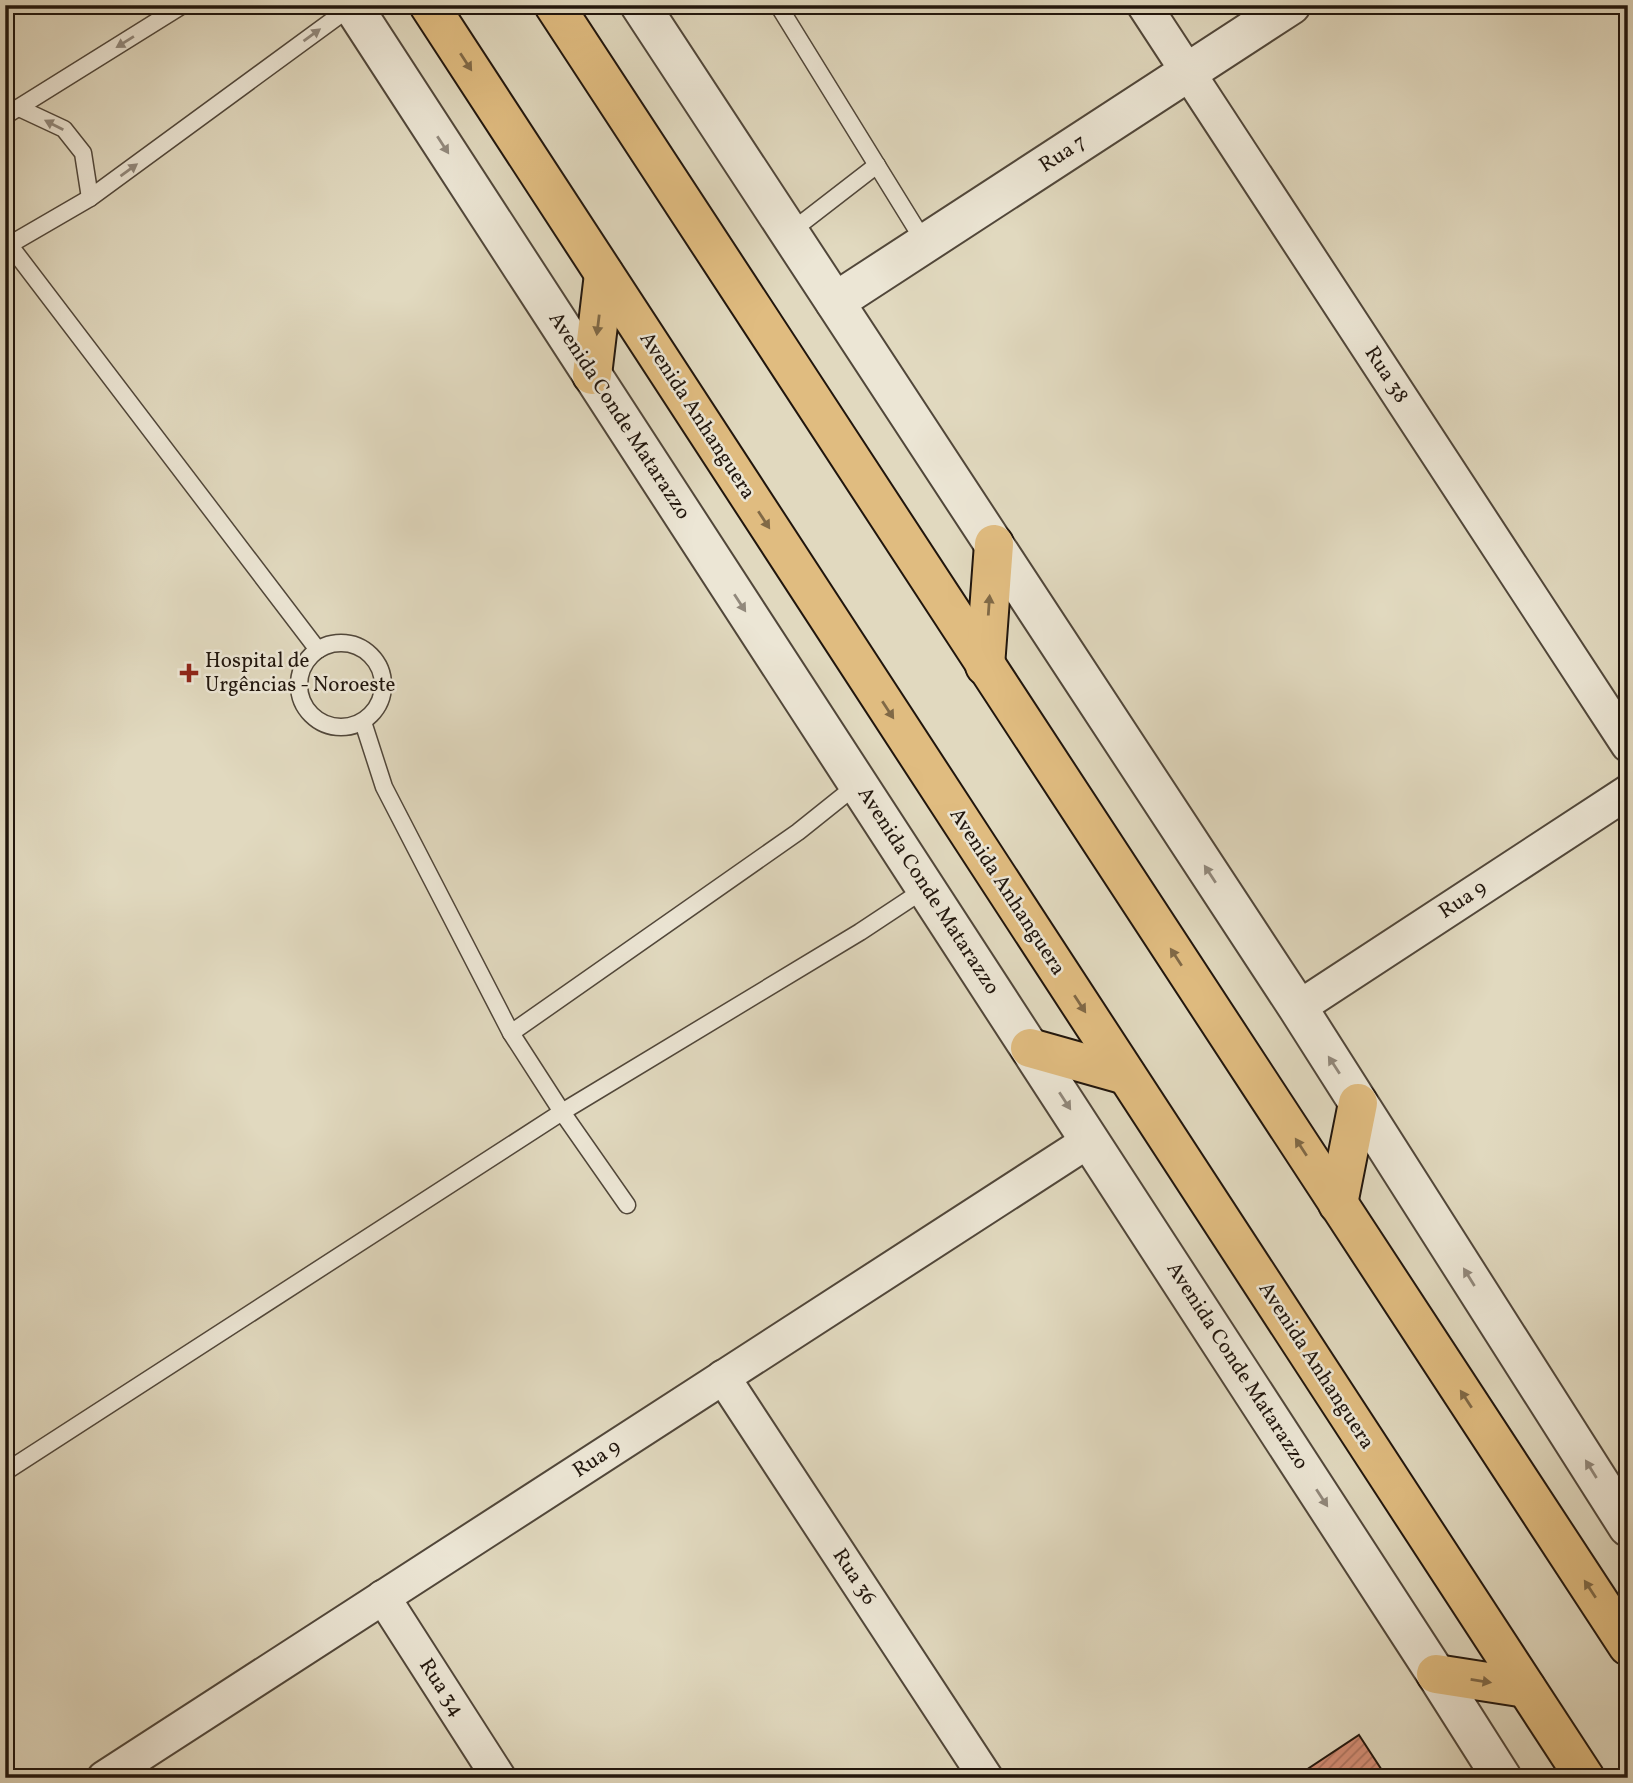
<svg xmlns="http://www.w3.org/2000/svg" width="1633" height="1783" font-family="Vollkorn,serif">
  <defs>
    <pattern id="building-hatch" width="6" height="6" patternUnits="userSpaceOnUse" patternTransform="scale(1.75)"><rect width="6" height="6" fill="#d79078"/><path d="M-1 1l2-2M0 6l6-6M5 7l2-2" fill="none" stroke="#ae7561"/></pattern>
  </defs>
  <rect width="100%" height="100%" fill="#e1d9bf"/>
  <filter id="stains"><feTurbulence type="fractalNoise" baseFrequency=".00286" numOctaves="4"/><feColorMatrix values="0 0 0 0 .2 0 0 0 0 .09 0 0 0 0 .02 0 0 0 .5 -.17"/></filter>
  <radialGradient id="worn" r=".72"><stop offset=".6" stop-color="#630" stop-opacity="0"/><stop offset="1" stop-color="#630" stop-opacity=".3"/></radialGradient>
  <!-- building -->
  <path fill="url(#building-hatch)" stroke="#21160d" stroke-width="2" d="M1359,1735L1387,1778H1294Z"/>
  <g fill="none" stroke-linecap="round" stroke-linejoin="round">
    <!-- service casing -->
    <g stroke="#51473a" stroke-width="19">
      <g id="service">
        <path d="M778,5L925,243"/>
        <path d="M19,108L64,129L83,153L90,198"/>
        <path d="M5,116L183,5"/>
        <path d="M789,233L877,165"/>
        <path d="M5,239L318,650"/>
        <path d="M9,245L90,198L352,6"/>
        <circle cx="341" cy="685" r="42"/>
        <path d="M363,722L384,787L511,1033L562,1112L627,1205"/>
        <path d="M511,1033L798,832L858,784"/>
        <path d="M5,1472L562,1112L860,932L925,889"/>
      </g>
    </g>
    <!-- minor casing -->
    <g stroke="#51473a" stroke-width="37">
      <g id="minor">
        <path d="M1144,5L1628,745"/>
        <path d="M1298,1008L1628,792"/>
        <path d="M723,1377L986,1778"/>
        <path d="M383,1597L499,1778"/>
        <path d="M104,1778L1090,1140"/>
      </g>
    </g>
    <!-- tertiary casing -->
    <g stroke="#51473a" stroke-width="42">
      <g id="tertiary">
        <path d="M352,5L1436,1674L1502,1778"/>
        <path d="M640,5L1298,1008L1628,1527"/>
        <path d="M835,302L1291,5"/>
      </g>
    </g>
    <!-- trunk casing -->
    <g stroke="#21160d" stroke-width="42">
      <g id="trunk">
        <path d="M429,5L1585,1778"/>
        <path d="M554,5L1628,1646"/>
        <path d="M592,375L604,274"/>
        <path d="M985,666L994,544"/>
        <path d="M1030,1048L1126,1075"/>
        <path d="M1338,1204L1358,1103"/>
        <path d="M1436,1674L1526,1688"/>
      </g>
    </g>
    <!-- service -->
    <use href="#service" stroke="#ece6d5" stroke-width="16"/>
    <!-- minor -->
    <use href="#minor" stroke="#ece6d5" stroke-width="33"/>
    <!-- tertiary -->
    <use href="#tertiary" stroke="#ece6d5" stroke-width="38"/>
    <!-- trunk -->
    <use href="#trunk" stroke="#e0bc80" stroke-width="38"/>
  </g>
  <!-- one-way arrows -->
  <defs><path id="oneway-solid" d="M-6-.8H1V-3.2L6.5 0L1 3.2V.8H-6Z" transform="scale(1.75)"/></defs>
  <g fill="#91887b">
    <use href="#oneway-solid" transform="translate(312 35) rotate(-36)"/>
    <use href="#oneway-solid" transform="translate(125 42) rotate(148)"/>
    <use href="#oneway-solid" transform="translate(54 125) rotate(-153)"/>
    <use href="#oneway-solid" transform="translate(443 145) rotate(57)"/>
    <use href="#oneway-solid" transform="translate(129 170) rotate(-36)"/>
    <use href="#oneway-solid" transform="translate(740 603) rotate(57)"/>
    <use href="#oneway-solid" transform="translate(1210 874) rotate(-123)"/>
    <use href="#oneway-solid" transform="translate(1334 1065) rotate(-123)"/>
    <use href="#oneway-solid" transform="translate(1065 1101) rotate(57)"/>
    <use href="#oneway-solid" transform="translate(1469 1277) rotate(-122)"/>
    <use href="#oneway-solid" transform="translate(1591 1469) rotate(-122)"/>
    <use href="#oneway-solid" transform="translate(1322 1498) rotate(57)"/>
  </g>
  <g fill="#806946">
    <use href="#oneway-solid" transform="translate(466 62) rotate(57)"/>
    <use href="#oneway-solid" transform="translate(598 325) rotate(97)"/>
    <use href="#oneway-solid" transform="translate(764 520) rotate(57)"/>
    <use href="#oneway-solid" transform="translate(989 605) rotate(-86)"/>
    <use href="#oneway-solid" transform="translate(888 710) rotate(57)"/>
    <use href="#oneway-solid" transform="translate(1176 957) rotate(-123)"/>
    <use href="#oneway-solid" transform="translate(1080 1004) rotate(57)"/>
    <use href="#oneway-solid" transform="translate(1301 1147) rotate(-123)"/>
    <use href="#oneway-solid" transform="translate(1466 1399) rotate(-123)"/>
    <use href="#oneway-solid" transform="translate(1590 1589) rotate(-123)"/>
    <use href="#oneway-solid" transform="translate(1481 1681) rotate(9)"/>
  </g>
  <!-- markers -->
  <path fill="#8f2418" stroke="#ece6d5" stroke-width="2.5" d="M185.5 662.5h7v7h7v7h-7v7h-7v-7h-7v-7h7z"/>
  <g text-anchor="middle" dominant-baseline="central" stroke-width="5" stroke-linejoin="round" paint-order="stroke">
    <!-- street labels -->
    <g font-size="21" fill="#21160d" stroke="#ece6d5">
      <text transform="translate(1063 154) rotate(-33)">Rua 7</text>
      <text transform="translate(1386 375) rotate(57)">Rua 38</text>
      <text transform="translate(619 416) rotate(57)">Avenida Conde Matarazzo</text>
      <text transform="translate(697 416) rotate(57)">Avenida Anhanguera</text>
      <text transform="translate(928 891) rotate(57)">Avenida Conde Matarazzo</text>
      <text transform="translate(1007 892) rotate(57)">Avenida Anhanguera</text>
      <text transform="translate(1463 900) rotate(-33)">Rua 9</text>
      <text transform="translate(1237 1366) rotate(57)">Avenida Conde Matarazzo</text>
      <text transform="translate(1316 1366) rotate(57)">Avenida Anhanguera</text>
      <text transform="translate(597 1459) rotate(-33)">Rua 9</text>
      <text transform="translate(854 1577) rotate(57)">Rua 36</text>
      <text transform="translate(441 1688) rotate(57)">Rua 34</text>
    </g>
    <!-- poi labels -->
    <g font-size="21" fill="#21160d" stroke="#ece6d5" text-anchor="start">
      <text x="205" y="661">Hospital de<tspan x="205" dy="24">Urgências - Noroeste</tspan></text>
    </g>
  </g>
  <!-- margin -->
  <rect width="1633" height="1783" fill="none" stroke="#e1d9bf" stroke-width="28"/>
  <rect x="7" y="7" width="1619" height="1769" fill="none" stroke="#21160d" stroke-width="3.5"/>
  <rect x="14" y="14" width="1605" height="1755" fill="none" stroke="#21160d" stroke-width="2"/>
  <rect width="100%" height="100%" filter="url(#stains)"/>
  <rect width="100%" height="100%" fill="url(#worn)"/>
</svg>
